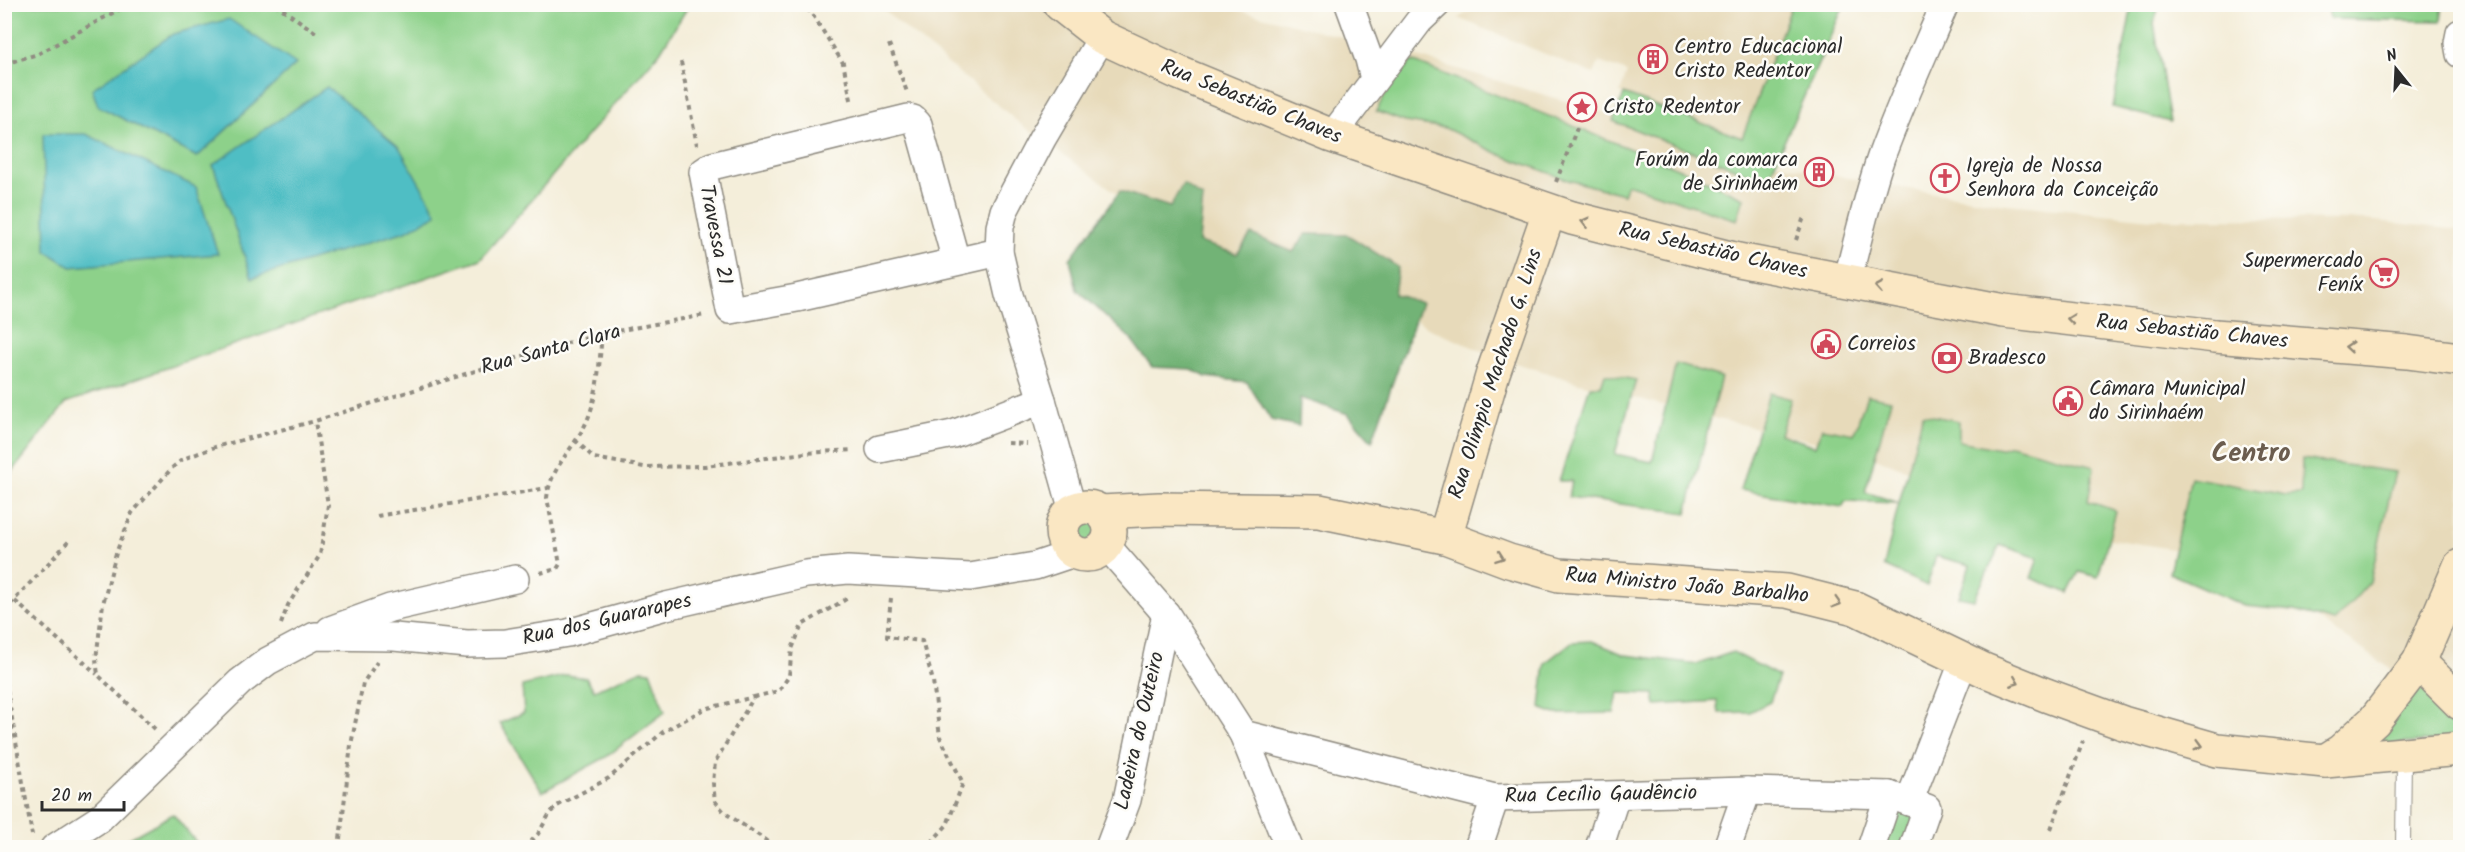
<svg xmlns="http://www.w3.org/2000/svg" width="2465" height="852" font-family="Kalam,sans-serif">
  <rect width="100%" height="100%" fill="#fdfcf7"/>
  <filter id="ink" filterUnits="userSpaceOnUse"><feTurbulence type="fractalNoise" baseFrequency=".0167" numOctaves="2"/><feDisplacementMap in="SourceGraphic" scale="12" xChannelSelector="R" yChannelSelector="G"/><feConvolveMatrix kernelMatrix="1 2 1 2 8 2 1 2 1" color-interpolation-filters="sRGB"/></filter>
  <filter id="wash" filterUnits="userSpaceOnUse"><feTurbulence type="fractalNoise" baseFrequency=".008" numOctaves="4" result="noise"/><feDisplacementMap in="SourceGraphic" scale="24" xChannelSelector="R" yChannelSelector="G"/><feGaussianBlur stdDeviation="1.35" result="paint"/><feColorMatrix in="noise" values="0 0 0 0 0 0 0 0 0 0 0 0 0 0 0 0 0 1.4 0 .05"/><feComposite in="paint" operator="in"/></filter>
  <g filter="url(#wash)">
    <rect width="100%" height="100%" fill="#f4eeda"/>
    <!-- built -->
    <path fill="#e7daba" d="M1493,4L1844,5L1775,163L1884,185L1998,203L2151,219L2366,220L2460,230V687L2398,674L2229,558L2072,533L1860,452L1705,416L1579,383L1491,355L1428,328L1402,311L1173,233L1023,126L877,5H1219L1411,55L1615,116L1624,94L1620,93L1627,72L1599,62L1594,74L1458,18L1474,9Z"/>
    <!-- green -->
    <g fill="#8dd18a" stroke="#5c7e5a" stroke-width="1.5">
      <path d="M5,5H689L660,52L480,259L66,403L5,481Z"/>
      <path d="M1792,5H1844L1767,181L1613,121L1624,94L1742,138Z"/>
      <path d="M2132,5H2159L2154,23L2170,122L2113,107Z"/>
      <path d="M2328,5V4L2443,5L2441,21L2330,19Z"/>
      <path d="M1412,61L1680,169L1744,198L1737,220L1627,184L1623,194L1568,180L1501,155L1445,128L1405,122L1376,111L1392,83Z"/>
      <path d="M1676,364L1721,377L1687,513L1569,497L1572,481H1559L1590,386H1601L1605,374L1636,380L1615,454L1652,462Z"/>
      <path d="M1769,393L1791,399L1780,434L1815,446L1822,428L1854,434L1867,395L1891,400L1865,492L1899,503L1923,414L1959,421V441L2000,449L2011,445L2094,467L2088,501L2116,511L2098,577L2079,572L2068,593L2031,578L2038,558L2000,545L1974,600L1959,597L1970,565L1936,556L1927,586L1884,566L1899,503L1846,501L1842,507L1740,490Z"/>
      <path d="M2302,459L2395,472L2370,582L2334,622L2294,611L2245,606L2169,573L2191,477L2286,495L2301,494Z"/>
      <path d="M1082,512L1105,528C1103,552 1071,555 1067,530L1071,519Z"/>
      <path d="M1592,641L1625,655L1698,664L1733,652L1779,676L1770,702L1750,712L1719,713L1717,701L1656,705L1654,694L1618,693L1614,713L1555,714L1540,708L1545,663L1572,642Z"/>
      <path d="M642,670L650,671L665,712L606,757L542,792L500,723L524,713L522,686L567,675L586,678L594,690Z"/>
      <path d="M2422,676L2460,712V739L2370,746Z"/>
      <path d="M1886,799L1921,812L1908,847L1868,848Z"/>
      <path d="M173,814L200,847H114Z"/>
    </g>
    <!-- forest -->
    <path fill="#72b376" stroke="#4e6f50" stroke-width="1.5" d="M1183,184L1203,198L1199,242L1237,254L1251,234L1293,252L1306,234L1348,235L1398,267L1394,294L1421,303L1372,441L1348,414L1300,398L1299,426L1271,420L1247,382L1206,377L1191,369L1152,367L1131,339L1077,290L1070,259L1120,191L1170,207Z"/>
    <!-- water -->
    <g fill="#4fbec4" stroke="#3d7478" stroke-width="1.5">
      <path d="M229,19L296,64L197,157L98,106L92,89L173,34Z"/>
      <path d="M327,87L399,147L437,214L406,231L252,278L213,165Z"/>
      <path d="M43,134H86L196,187L218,254L71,267L46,251Z"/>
    </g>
  </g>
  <g filter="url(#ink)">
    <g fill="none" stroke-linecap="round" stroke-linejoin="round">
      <!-- lane casing -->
      <g stroke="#908c82" stroke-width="16">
        <path id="lane" d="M2403,848L2404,754"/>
      </g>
      <!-- street casing -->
      <g stroke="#908c82" stroke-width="30">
        <g id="street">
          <path d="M1349,4L1369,59L1374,79"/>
          <path d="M2460,33L2458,43L2460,54"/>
          <path d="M1332,136L1419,21L1437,4"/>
          <path d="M956,261L918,124L913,119L908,118L712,166L703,172L730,310L797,298L999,252"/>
          <path d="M1847,281C1858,240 1867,198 1881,157C1900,105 1923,55 1945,4"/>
          <path d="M880,449L953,434L1042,400"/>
          <path d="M1073,511L1042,400L1009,295L999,252L1000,227L1004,211L1042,139L1102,37"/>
          <path d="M1106,545L1166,614L1243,734L1289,848"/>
          <path d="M330,630L390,608L515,579"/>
          <path d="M1243,734L1495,798L1747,791L1889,795L1927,808L1913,848"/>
          <path d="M1909,802L1964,660"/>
          <path d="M54,848L99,819L240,682L268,661L315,636L394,637L467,644L505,643L568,633L666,606L806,574L848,570L970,577L1035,566L1074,553"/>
          <path d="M1109,848L1127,800L1166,614"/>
          <path d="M1478,848L1495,798"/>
          <path d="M1599,848L1616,796"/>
          <path d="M1727,848L1747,791"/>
          <path d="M1871,848L1889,795"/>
        </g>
      </g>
      <!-- secondary casing -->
      <g stroke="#908c82" stroke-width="36">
        <g id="secondary">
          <path d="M1060,4L1102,37L1179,73L1332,136L1572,218L1738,260L2004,311L2215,336L2407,352L2460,359"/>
          <circle cx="1086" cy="531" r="24"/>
          <path d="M1101,512L1159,509L1319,511L1445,537L1509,561L1559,575L1787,591L1855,608L1984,670L2046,695L2123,723L2217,750L2325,761L2460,749"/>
          <path d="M1445,537L1493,373L1549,212"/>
          <path d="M2419,662L2460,703"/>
          <path d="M2325,761L2341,751L2374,721L2419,662L2460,566"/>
        </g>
      </g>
      <!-- path -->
      <g stroke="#908c82" stroke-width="4" stroke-dasharray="4.5 4.5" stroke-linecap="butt">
        <path d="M275,4L318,34"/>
        <path d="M799,4L811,12L843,63L852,104"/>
        <path d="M705,10L735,4"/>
        <path d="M889,44L907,92"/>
        <path d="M681,62L697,145"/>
        <path d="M4,64L38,54L129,4"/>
        <path d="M1556,182L1577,128"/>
        <path d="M1796,240L1804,217"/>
        <path d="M575,440L594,458L644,467L705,466L805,453L853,450"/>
        <path d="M1008,443L1027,444"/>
        <path d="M377,516L548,488"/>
        <path d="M540,573L557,569L560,564L547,498C550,470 570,452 583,429C598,402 599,365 602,334"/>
        <path d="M891,598L887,637L922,641L933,681L940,737L963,783L947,825L926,848"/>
        <path d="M15,601L97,674"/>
        <path d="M4,611L71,539"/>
        <path d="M281,624L288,605L320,555L328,505L315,421"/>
        <path d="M4,672L32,835"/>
        <path d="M754,697L779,691L789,676L792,649L802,625L848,598"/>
        <path d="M155,729L98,675L96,659L103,604L116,553L132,513L173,467L183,459L215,447L315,421L555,346L611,332L705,315"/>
        <path d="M2051,829L2083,741"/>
        <path d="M339,848L351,745L363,683L377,662"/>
        <path d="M525,848L538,834L550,813L557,806L609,778L663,732L704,709L754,697L715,762L713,783L715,801L725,813L778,848"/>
      </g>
      <!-- lane -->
      <use href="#lane" stroke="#fff" stroke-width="14"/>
      <!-- street -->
      <use href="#street" stroke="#fff" stroke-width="27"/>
      <!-- secondary -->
      <use href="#secondary" stroke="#fae7c3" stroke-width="33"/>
    </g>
    <!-- one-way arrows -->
    <defs><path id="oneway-chevron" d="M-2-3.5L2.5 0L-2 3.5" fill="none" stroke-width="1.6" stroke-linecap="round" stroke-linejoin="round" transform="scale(1.5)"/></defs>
    <g stroke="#928977">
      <use href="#oneway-chevron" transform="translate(1585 222) rotate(-166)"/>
      <use href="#oneway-chevron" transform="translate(1879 287) rotate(-170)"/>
      <use href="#oneway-chevron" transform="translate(2071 319) rotate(-173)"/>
      <use href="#oneway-chevron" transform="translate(2349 347) rotate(-175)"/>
      <use href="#oneway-chevron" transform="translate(1500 557) rotate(20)"/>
      <use href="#oneway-chevron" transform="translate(1837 603) rotate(17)"/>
      <use href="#oneway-chevron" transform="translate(2015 682) rotate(22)"/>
      <use href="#oneway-chevron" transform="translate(2199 745) rotate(16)"/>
    </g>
  </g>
  <!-- icons -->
  <defs>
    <g id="building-ring" transform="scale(1.5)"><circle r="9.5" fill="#fdfcf7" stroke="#d1495b" stroke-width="1.5"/><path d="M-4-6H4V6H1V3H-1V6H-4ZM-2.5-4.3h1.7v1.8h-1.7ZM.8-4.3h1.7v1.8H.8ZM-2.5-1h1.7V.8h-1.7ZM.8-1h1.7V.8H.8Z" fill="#d1495b"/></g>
    <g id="sight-ring" transform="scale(1.5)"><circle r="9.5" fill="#fdfcf7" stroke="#d1495b" stroke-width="1.5"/><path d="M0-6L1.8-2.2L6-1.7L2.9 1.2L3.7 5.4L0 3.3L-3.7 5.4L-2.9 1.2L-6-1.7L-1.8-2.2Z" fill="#d1495b"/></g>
    <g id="church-ring" transform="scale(1.5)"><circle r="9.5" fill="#fdfcf7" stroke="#d1495b" stroke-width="1.5"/><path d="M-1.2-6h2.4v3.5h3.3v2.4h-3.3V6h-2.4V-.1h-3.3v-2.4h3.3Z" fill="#d1495b"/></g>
    <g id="supermarket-ring" transform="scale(1.5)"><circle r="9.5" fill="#fdfcf7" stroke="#d1495b" stroke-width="1.5"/><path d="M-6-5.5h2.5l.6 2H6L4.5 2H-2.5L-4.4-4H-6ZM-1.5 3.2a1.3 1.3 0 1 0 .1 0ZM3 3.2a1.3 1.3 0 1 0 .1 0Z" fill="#d1495b"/></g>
    <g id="civic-ring" transform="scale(1.5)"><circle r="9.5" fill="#fdfcf7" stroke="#d1495b" stroke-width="1.5"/><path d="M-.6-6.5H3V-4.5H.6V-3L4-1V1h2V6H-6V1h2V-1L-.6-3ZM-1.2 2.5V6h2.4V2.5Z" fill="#d1495b"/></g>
    <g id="bank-ring" transform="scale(1.5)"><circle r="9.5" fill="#fdfcf7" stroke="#d1495b" stroke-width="1.5"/><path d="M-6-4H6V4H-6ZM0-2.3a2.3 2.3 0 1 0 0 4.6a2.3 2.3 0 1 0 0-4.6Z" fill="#d1495b"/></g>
  </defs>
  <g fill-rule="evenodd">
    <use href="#building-ring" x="1653" y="59"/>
    <use href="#sight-ring" x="1582" y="107"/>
    <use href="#building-ring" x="1819" y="172"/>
    <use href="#church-ring" x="1945" y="178"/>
    <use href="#supermarket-ring" x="2384" y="273"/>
    <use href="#civic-ring" x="1826" y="344"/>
    <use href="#bank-ring" x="1947" y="358"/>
    <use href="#civic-ring" x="2068" y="401"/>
  </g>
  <g text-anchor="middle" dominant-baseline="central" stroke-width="5" stroke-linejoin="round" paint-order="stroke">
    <!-- poi labels -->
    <g font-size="21" fill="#2b2b2b" stroke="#fdfcf7" text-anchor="start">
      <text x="1674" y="47">Centro Educacional<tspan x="1674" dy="24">Cristo Redentor</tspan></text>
      <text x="1603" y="107">Cristo Redentor</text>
      <text x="1798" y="160" text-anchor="end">Forúm da comarca<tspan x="1798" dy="24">de Sirinhaém</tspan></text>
      <text x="1966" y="166">Igreja de Nossa<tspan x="1966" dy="24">Senhora da Conceição</tspan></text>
      <text x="2363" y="261" text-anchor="end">Supermercado<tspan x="2363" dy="24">Feníx</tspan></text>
      <text x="1847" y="344">Correios</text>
      <text x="1968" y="358">Bradesco</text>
      <text x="2089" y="389">Câmara Municipal<tspan x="2089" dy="24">do Sirinhaém</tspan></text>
    </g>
    <!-- street labels -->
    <g font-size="21" fill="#2b2b2b" stroke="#fdfcf7">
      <text transform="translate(1251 102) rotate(22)">Rua Sebastião Chaves</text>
      <text transform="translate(715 235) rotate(79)">Travessa 21</text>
      <text transform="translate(1713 251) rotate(13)">Rua Sebastião Chaves</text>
      <text transform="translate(2192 332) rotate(6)">Rua Sebastião Chaves</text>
      <text transform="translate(551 350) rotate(-15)">Rua Santa Clara</text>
      <text transform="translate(1496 374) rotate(-72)">Rua Olímpio Machado G. Lins</text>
      <text transform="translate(1687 586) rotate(5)">Rua Ministro João Barbalho</text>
      <text transform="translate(607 620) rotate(-13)">Rua dos Guararapes</text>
      <text transform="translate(1140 731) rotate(-77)">Ladeira do Outeiro</text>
      <text transform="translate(1601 795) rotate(-1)">Rua Cecílio Gaudêncio</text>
    </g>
    <!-- district labels -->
    <g font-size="27" font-weight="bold" fill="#6b5d4f" stroke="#fdfcf7">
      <text x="2251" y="453">Centro</text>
    </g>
  </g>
  <!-- margin -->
  <rect width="2465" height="852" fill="none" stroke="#fdfcf7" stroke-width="24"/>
  <!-- north arrow -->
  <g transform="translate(2396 69) rotate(342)" stroke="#fdfcf7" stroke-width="4.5" paint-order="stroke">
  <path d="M0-4.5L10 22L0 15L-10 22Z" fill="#2b2b2b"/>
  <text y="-9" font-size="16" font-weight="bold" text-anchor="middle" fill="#2b2b2b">N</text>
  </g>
  <!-- scale -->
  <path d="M42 801v9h82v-9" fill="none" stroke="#2b2b2b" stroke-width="3"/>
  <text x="51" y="801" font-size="18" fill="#2b2b2b" stroke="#fdfcf7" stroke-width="4.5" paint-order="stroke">20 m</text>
</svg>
